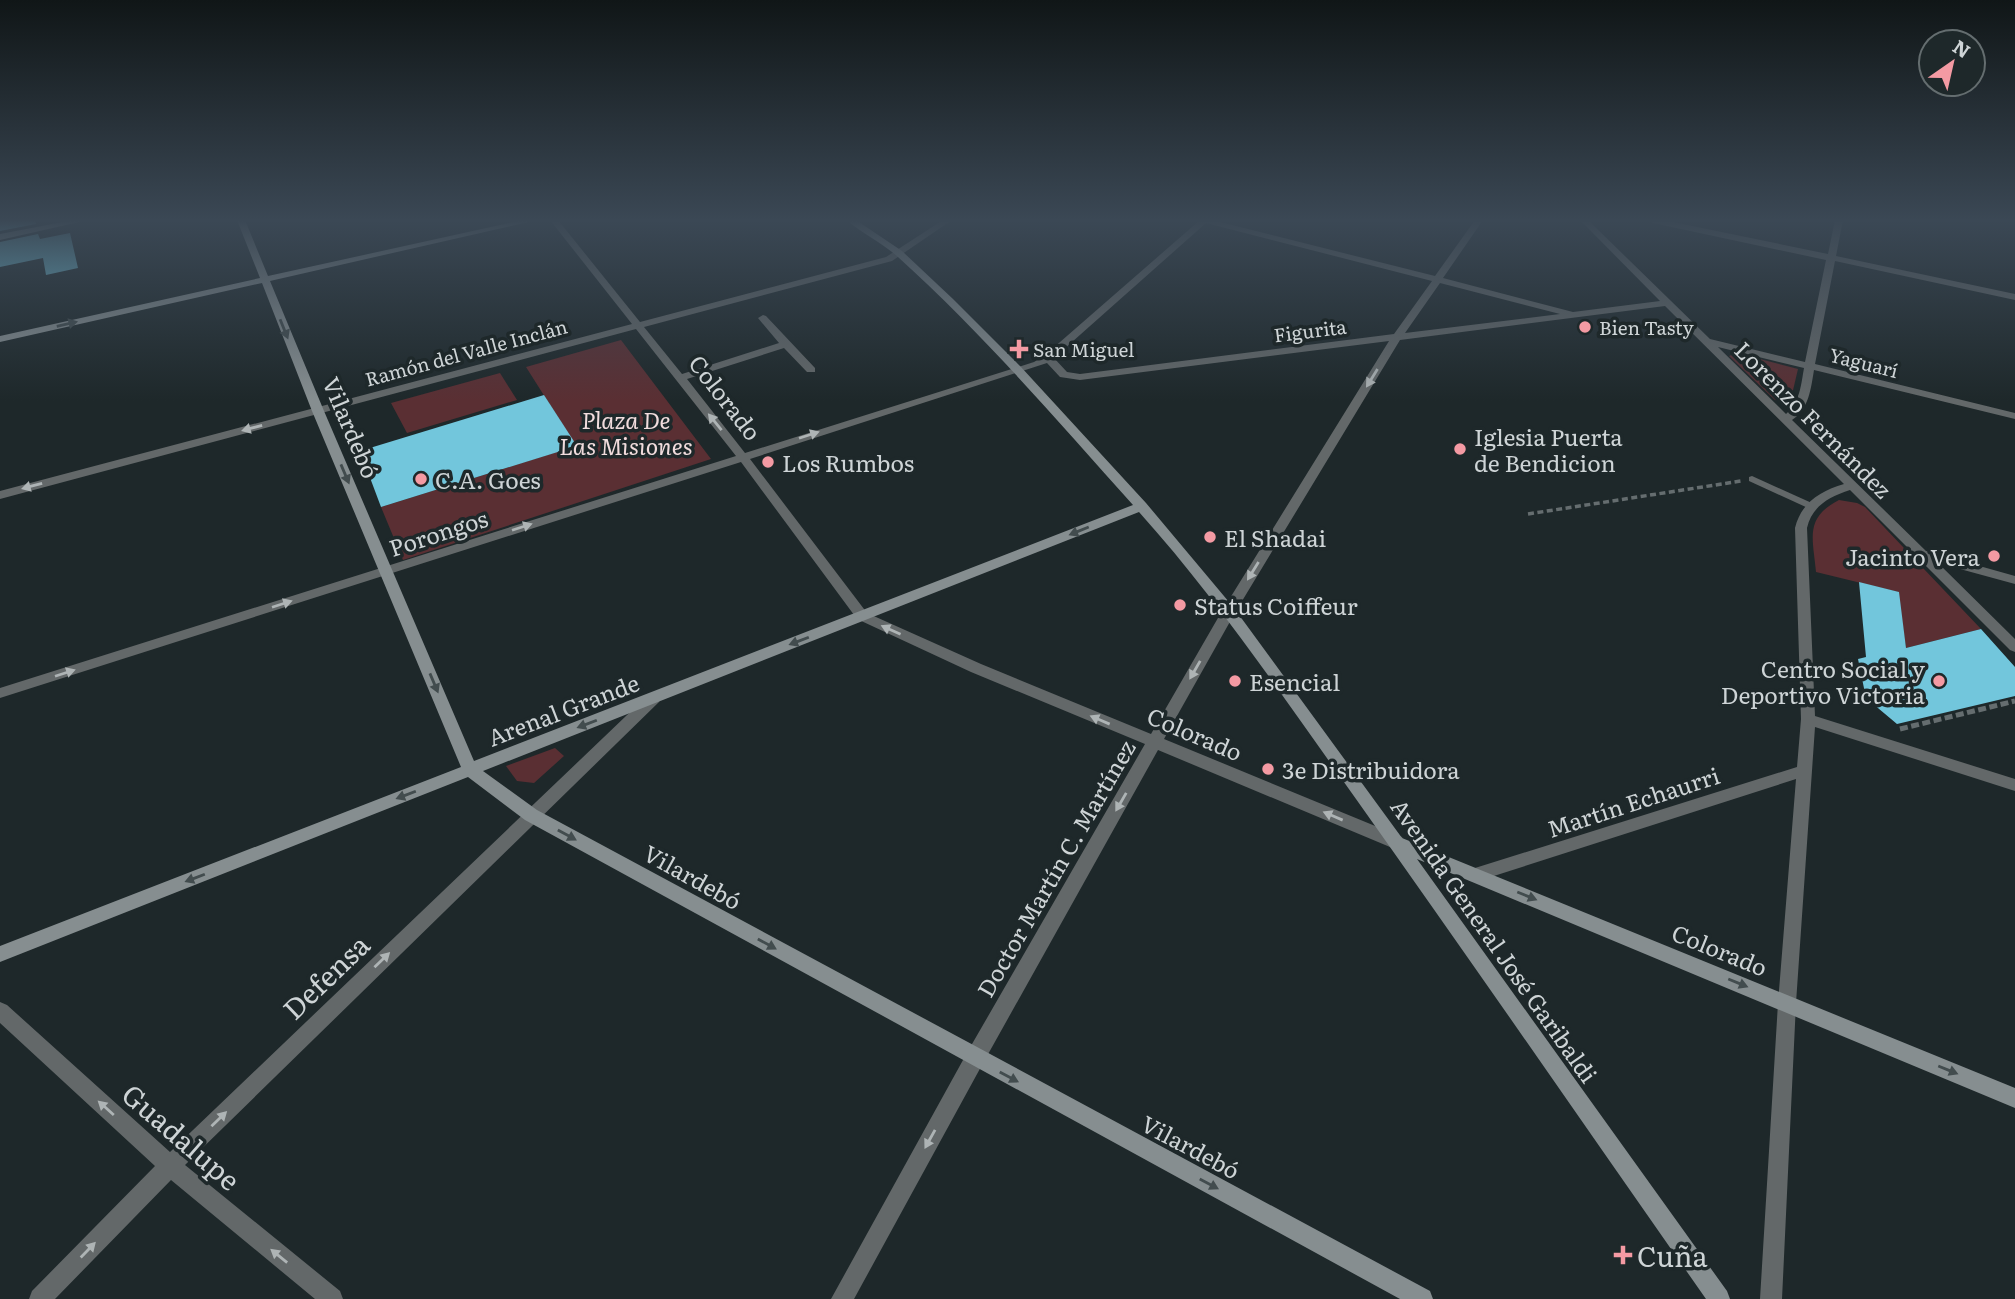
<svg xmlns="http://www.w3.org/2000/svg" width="2015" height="1299" font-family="Literata,serif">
  <rect width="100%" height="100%" fill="#1e282a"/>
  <!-- green -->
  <g fill="#5a2f33">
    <path d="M621,340L711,459L403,560L381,507L576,446L526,367Z"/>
    <path d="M1737,353L1798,369L1790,403L1775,400L1729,356Z"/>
    <path d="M500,373L517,400L407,433L391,403Z"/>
    <path d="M1839,500L1857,503L1865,507L1981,629L1906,648L1898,592L1816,572C1813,538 1804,518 1839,500Z"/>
    <path d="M555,748L564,756L534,783L517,781L506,766Z"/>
  </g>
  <!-- building -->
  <g fill="#72c6dc">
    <path d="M0,220H35L36,224L0,231Z"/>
    <path d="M70,233L78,268L46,275L43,258L0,267V242L38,234L40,239Z"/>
    <path d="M544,395L577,446L381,507L360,451Z"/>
    <path d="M1859,582L1899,592L1906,648L1981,629L2015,667V696L1897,724L1866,698L1858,659L1866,657Z"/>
  </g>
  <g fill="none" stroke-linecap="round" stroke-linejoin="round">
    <!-- path-far1 -->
    <path stroke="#656d6f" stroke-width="3.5" stroke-dasharray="6 3.5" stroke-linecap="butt" d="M1528,514L1741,481"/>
    <!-- path -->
    <path stroke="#656d6f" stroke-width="5" stroke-dasharray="8 3.5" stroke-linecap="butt" d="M1900,729L2015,701"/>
    <!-- lane -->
    <path fill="#636869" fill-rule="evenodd" d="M1752,476L1814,504L1816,506L1811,509L1808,508L1749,481V477Z"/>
    <!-- street -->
    <g fill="#636869" fill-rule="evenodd">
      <path d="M550,220H558L640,322L886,257L943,220H952L892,261L644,327L682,374L779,343L758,318L763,315L766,316L815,368V372H807L784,348L687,379L745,453L1034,362L1044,356L1200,220H1212L1435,276L1475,220H1483L1443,278L1573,312L1660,301L1580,220H1588L1710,339L1805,362L1826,260L1653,223L1649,220H1663L1828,254L1835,220H1843L1836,256L2015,294V300L1835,261L1815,364L2015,413V419L1814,370C1811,388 1809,409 1792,420L1926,551L2015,576V584L1938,563L2015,639V652L2010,650L1850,490C1829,497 1812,506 1807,528L1815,716L2015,779V791L1815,727L1796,1003L1782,1299H1760L1778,1003L1796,779L1475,882L1469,880L1467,875L1469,870L1475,868L1797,767L1801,719L1795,528C1801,503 1820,491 1844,484L1665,306L1400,340L1236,611L1164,739L1402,837L1404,842L1402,847L1396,849L1390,847L1158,750L982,1065L854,1299H831L968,1051L1145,744L971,672L857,619L741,462L0,698V688L736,456L636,329L0,499V491L632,324ZM1206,223L1432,281L1394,334L1080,374L1067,372L1054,358ZM1440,283L1560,314L1405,333ZM1389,341L1222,611L1151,734L981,664L867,613L750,459L1047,363L1060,377L1080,380ZM1718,347L1804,368C1801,385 1800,402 1786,414Z"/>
      <path d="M654,693L659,694L661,698L659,702L185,1165L340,1291L343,1299H315L171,1180L55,1299H29L32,1291L155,1166L0,1023V1002L7,1005L170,1152L649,694Z"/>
    </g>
    <!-- secondary -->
    <g fill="#868e90" fill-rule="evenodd">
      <path d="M73,220H88L0,240V234Z"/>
      <path d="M237,220H245L268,276L523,220H537L270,281L324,411L474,761L1133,505C1057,420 983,334 898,257C883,243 862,234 847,220H856L902,251L953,299L1021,367L1146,503L1234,608L1402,838L2015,1088V1108L1417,859L1727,1291L1730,1299H1706C1589,1132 1474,965 1356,799C1286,701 1219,601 1139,512L483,771L537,810L1430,1291L1433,1299H1400L525,820L468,777L0,962V946L461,767L312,411L262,283L0,342V336L260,278Z"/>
    </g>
  </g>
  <!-- one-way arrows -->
  <defs><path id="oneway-solid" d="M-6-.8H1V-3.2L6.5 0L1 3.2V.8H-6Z" transform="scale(1.75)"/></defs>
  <g fill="#424c4e">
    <use href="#oneway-solid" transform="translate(67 324) rotate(-13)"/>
    <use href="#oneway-solid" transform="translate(284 329) rotate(68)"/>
    <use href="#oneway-solid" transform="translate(345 474) rotate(67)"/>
    <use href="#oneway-solid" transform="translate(1079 531) rotate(158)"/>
    <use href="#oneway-solid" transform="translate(799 641) rotate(159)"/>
    <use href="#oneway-solid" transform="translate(434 683) rotate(67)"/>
    <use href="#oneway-solid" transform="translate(587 724) rotate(159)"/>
    <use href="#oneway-solid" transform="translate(406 795) rotate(159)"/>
    <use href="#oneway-solid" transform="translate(567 835) rotate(29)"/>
    <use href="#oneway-solid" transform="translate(195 878) rotate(159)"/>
    <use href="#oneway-solid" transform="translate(1527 896) rotate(22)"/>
    <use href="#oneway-solid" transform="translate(767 944) rotate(29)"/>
    <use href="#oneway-solid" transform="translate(1738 983) rotate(22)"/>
    <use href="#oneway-solid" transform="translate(1948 1070) rotate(22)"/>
    <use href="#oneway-solid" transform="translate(1009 1077) rotate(28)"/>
    <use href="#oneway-solid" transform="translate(1209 1184) rotate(28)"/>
  </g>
  <g fill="#aeb4b5">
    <use href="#oneway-solid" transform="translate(1372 378) rotate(122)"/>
    <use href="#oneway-solid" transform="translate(715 422) rotate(-129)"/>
    <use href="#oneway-solid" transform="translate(252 428) rotate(165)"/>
    <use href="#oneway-solid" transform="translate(809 435) rotate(-18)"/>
    <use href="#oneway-solid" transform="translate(32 486) rotate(165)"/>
    <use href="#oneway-solid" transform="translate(522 527) rotate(-18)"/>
    <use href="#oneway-solid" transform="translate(1253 571) rotate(122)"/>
    <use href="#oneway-solid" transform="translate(282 604) rotate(-18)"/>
    <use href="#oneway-solid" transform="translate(891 630) rotate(-156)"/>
    <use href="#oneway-solid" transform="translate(1195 670) rotate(120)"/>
    <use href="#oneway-solid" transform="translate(65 673) rotate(-18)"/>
    <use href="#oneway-solid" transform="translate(1100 720) rotate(-157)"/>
    <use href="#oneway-solid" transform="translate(1121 802) rotate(120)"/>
    <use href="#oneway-solid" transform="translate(1333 816) rotate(-157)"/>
    <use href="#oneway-solid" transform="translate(382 960) rotate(-44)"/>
    <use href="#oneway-solid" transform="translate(106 1108) rotate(-138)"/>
    <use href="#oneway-solid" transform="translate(219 1119) rotate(-44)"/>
    <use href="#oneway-solid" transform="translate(930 1139) rotate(119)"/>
    <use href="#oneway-solid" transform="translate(88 1250) rotate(-46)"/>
    <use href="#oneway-solid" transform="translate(279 1256) rotate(-141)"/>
  </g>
  <!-- sky -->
  <linearGradient id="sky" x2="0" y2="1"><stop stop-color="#101617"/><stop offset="0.55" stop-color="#3b4855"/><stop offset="1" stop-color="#3b4855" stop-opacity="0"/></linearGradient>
  <rect width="2015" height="401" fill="url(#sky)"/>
  <!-- markers -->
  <g fill="#f49aa3" stroke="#1e282a" stroke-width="2.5">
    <circle cx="1585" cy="327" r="7"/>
    <path d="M1015.5 338.5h7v7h7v7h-7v7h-7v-7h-7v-7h7z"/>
    <circle cx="1460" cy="449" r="7"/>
    <circle cx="768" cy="462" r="7"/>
    <circle cx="421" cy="479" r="7"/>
    <circle cx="1210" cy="537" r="7"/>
    <circle cx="1994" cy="556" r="7"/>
    <circle cx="1180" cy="605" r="7"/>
    <circle cx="1235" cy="681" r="7"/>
    <circle cx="1939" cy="681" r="7"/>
    <circle cx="1268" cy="769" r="7"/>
    <path d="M1619.5 1244.5h7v7h7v7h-7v7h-7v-7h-7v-7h7z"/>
  </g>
  <g text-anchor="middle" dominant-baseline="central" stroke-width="7" stroke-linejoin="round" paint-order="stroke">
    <!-- far-poi labels -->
    <g font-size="19" fill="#ced4d6" stroke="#1e282a" text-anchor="start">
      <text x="1599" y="327">Bien Tasty</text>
      <text x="1033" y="349">San Miguel</text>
    </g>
    <!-- far-street labels -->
    <g font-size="19" fill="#ced4d6" stroke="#1e282a">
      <text transform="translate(1310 330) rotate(-7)">Figurita</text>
      <text transform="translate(466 352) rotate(-15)">Ramón del Valle Inclán</text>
      <text transform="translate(1864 362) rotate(14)">Yaguarí</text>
    </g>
    <!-- street labels -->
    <g font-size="23" fill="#ced4d6" stroke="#1e282a">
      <text transform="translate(726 397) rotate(52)">Colorado</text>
      <text transform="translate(1814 419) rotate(45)">Lorenzo Fernández</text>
      <text transform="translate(352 427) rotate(67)">Vilardebó</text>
      <text transform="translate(438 532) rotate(-18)">Porongos</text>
      <text transform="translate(563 709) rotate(-21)">Arenal Grande</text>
      <text transform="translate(1195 733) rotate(23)">Colorado</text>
      <text transform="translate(1633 801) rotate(-18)">Martín Echaurri</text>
      <text transform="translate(1055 868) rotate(-60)">Doctor Martín C. Martínez</text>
      <text transform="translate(693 876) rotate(29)">Vilardebó</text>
      <text transform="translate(1495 940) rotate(55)">Avenida General José Garibaldi</text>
      <text transform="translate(1720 949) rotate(22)">Colorado</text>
      <text transform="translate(1191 1146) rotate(28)">Vilardebó</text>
    </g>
    <!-- park labels -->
    <g font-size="23" font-style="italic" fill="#f1dcdd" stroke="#1e282a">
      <text x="626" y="419">Plaza De<tspan x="626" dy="26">Las Misiones</tspan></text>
    </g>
    <!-- poi labels -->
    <g font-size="23" fill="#ced4d6" stroke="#1e282a" text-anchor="start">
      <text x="1474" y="436">Iglesia Puerta<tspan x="1474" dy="26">de Bendicion</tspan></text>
      <text x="782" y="462">Los Rumbos</text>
      <text x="435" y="479">C.A. Goes</text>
      <text x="1224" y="537">El Shadai</text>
      <text x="1980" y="556" text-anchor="end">Jacinto Vera</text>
      <text x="1194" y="605">Status Coiffeur</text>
      <text x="1925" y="668" text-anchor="end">Centro Social y<tspan x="1925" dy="26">Deportivo Victoria</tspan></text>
      <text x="1249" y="681">Esencial</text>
      <text x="1282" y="769">3e Distribuidora</text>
    </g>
    <!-- near-street labels -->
    <g font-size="28" fill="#ced4d6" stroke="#1e282a">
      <text transform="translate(325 976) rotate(-44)">Defensa</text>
      <text transform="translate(182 1136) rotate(41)">Guadalupe</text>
    </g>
    <!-- near-poi labels -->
    <g font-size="28" fill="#ced4d6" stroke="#1e282a" text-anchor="start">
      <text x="1637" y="1255">Cuña</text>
    </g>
  </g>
  <!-- north arrow -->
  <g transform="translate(1952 63) rotate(34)"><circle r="33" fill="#1e282a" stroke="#646d6f" stroke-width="2"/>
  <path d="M0-5L12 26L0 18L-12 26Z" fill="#f49aa3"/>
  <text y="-10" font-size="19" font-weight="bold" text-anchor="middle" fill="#ced4d6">N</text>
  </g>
</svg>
